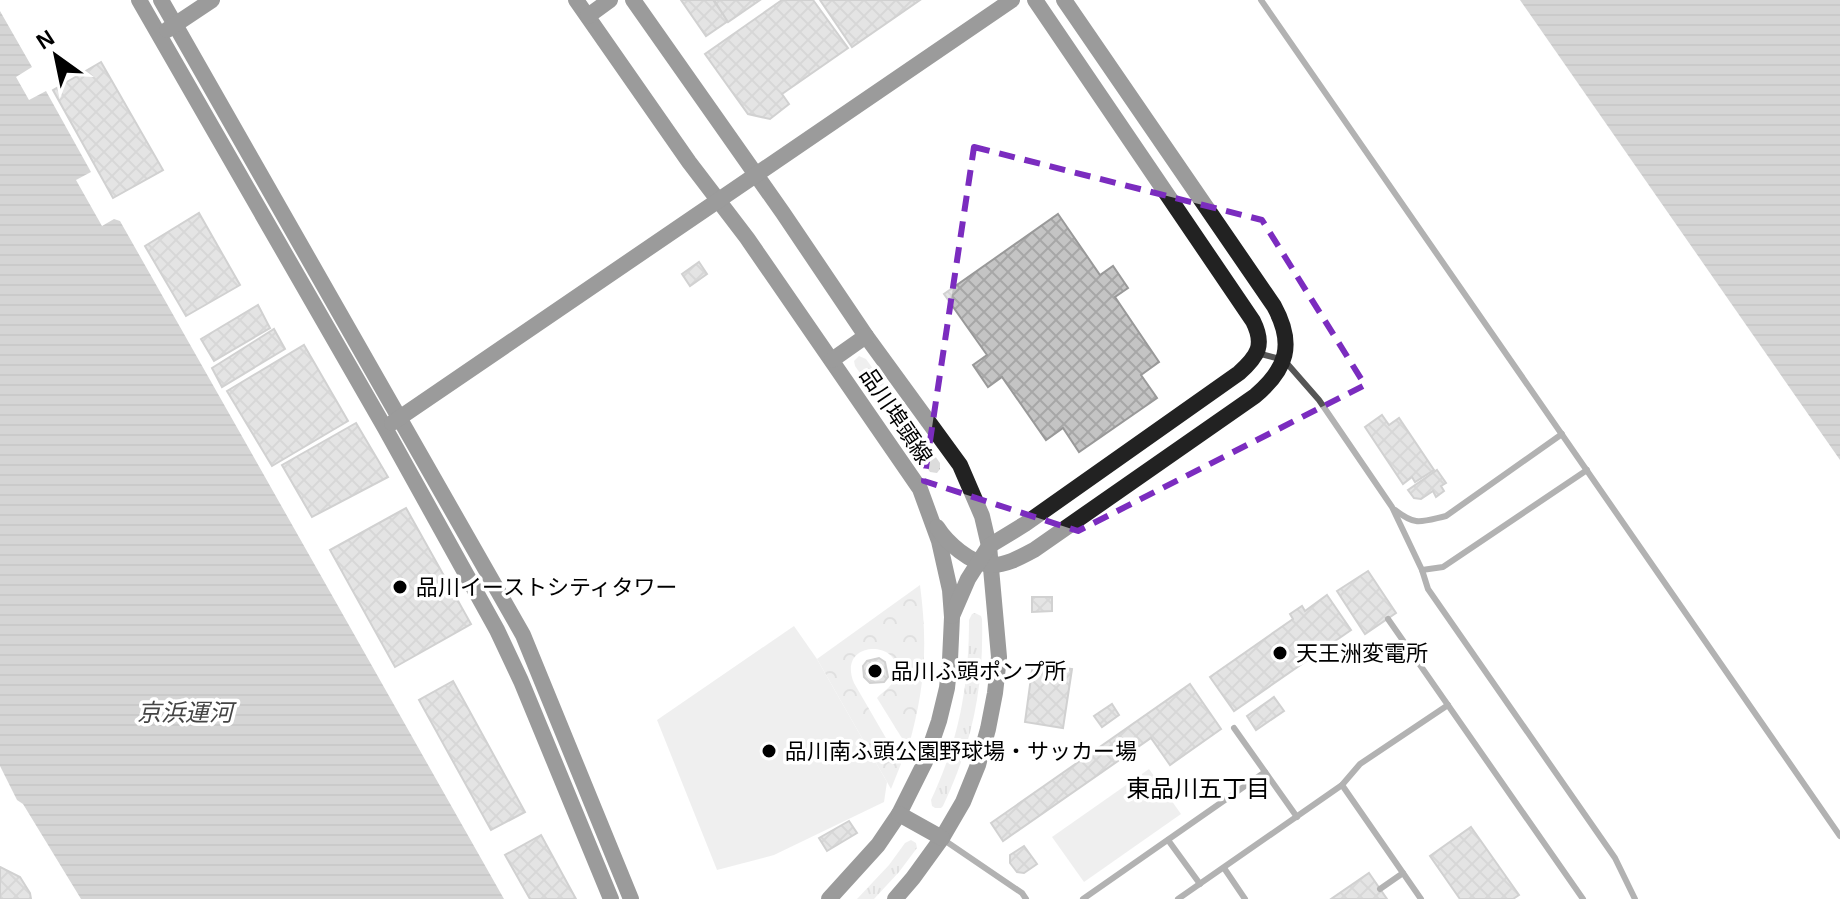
<svg xmlns="http://www.w3.org/2000/svg" width="1840" height="899" font-family="Arial,'Noto Sans JP',sans-serif">
  <defs>
    <pattern id="grass-tufts" width="24" height="20" patternUnits="userSpaceOnUse" patternTransform="scale(2)"><rect width="24" height="20" fill="#dcdcdc"/><path d="M3 7l-1-3M5 7V3M7 7l1-3M15 17l-1-3M17 17v-4M19 17l1-3" fill="none" stroke="#bbb"/></pattern>
    <pattern id="forest-crowns" width="20" height="18" patternUnits="userSpaceOnUse" patternTransform="scale(2)"><rect width="20" height="18" fill="#dcdcdc"/><path d="M2 6a3 3 0 1 1 6 0M12 15a3 3 0 1 1 6 0" fill="none" stroke="#bbb"/></pattern>
    <pattern id="water-rules" width="6" height="5" patternUnits="userSpaceOnUse" patternTransform="scale(2)"><rect width="6" height="5" fill="#a3a3a3"/><path d="M0 2.5h6" fill="none" stroke="#8b8b8b"/></pattern>
    <pattern id="building-cross-hatch" width="8" height="8" patternUnits="userSpaceOnUse" patternTransform="scale(2)"><rect width="8" height="8" fill="#c4c4c4"/><path d="M0 0l8 8M0 8l8-8" fill="none" stroke="#a7a7a7"/></pattern>
  </defs>
  <rect width="100%" height="100%" fill="#fff"/>
  <!-- grass -->
  <g fill="url(#grass-tufts)">
    <path d="M859,356L866,359L940,463V469L937,473L930,472L855,366L854,361Z"/>
    <path d="M975,613L981,616L982,619C984,688 972,744 943,806L941,808H935L932,806L931,800C959,740 969,686 969,620L972,614Z"/>
    <path d="M911,840L916,843L917,848L899,872L874,899H857L889,865L905,843Z"/>
  </g>
  <!-- forest -->
  <path fill="url(#forest-crowns)" d="M920,585C928,646 925,689 908,748L877,698C882,692 891,688 894,679C910,640 835,637 854,683L901,764L891,789L817,659Z"/>
  <!-- pitch -->
  <g fill="#dcdcdc">
    <path d="M794,626L817,659L887,782L884,802L774,855L717,870L657,720Z"/>
    <path d="M1149,769L1181,814L1084,882L1052,837Z"/>
  </g>
  <!-- water -->
  <g fill="url(#water-rules)">
    <path d="M1520,0H1840V460Z"/>
    <path d="M0,11L32,67L16,77L29,100L46,91L91,172L76,180L102,226L114,219L120,221L504,899H81L23,804L17,800L0,766Z"/>
  </g>
  <!-- building -->
  <g fill="url(#building-cross-hatch)" stroke="#999" stroke-width="2">
    <path d="M681,0H713L728,21L706,36Z"/>
    <path d="M714,0H760L728,22Z"/>
    <path d="M782,0H813L848,48L782,94L789,104L770,119L748,114L705,54Z"/>
    <path d="M820,0H920L852,47Z"/>
    <path d="M101,62L163,170L113,198L53,90Z"/>
    <path d="M199,213L240,285L186,316L145,246Z"/>
    <path d="M1058,214L1100,275L1113,266L1128,288L1115,297L1159,362L1141,375L1157,398L1079,452L1063,428L1046,440L1002,377L988,387L973,365L987,355L944,294Z"/>
    <path d="M699,262L707,274L690,286L682,274Z"/>
    <path d="M258,305L270,328L214,361L201,339Z"/>
    <path d="M274,329L285,349L222,387L212,368Z"/>
    <path d="M304,345L348,421L272,466L227,391Z"/>
    <path d="M1382,415L1389,425L1399,418L1434,470L1415,482L1412,477L1403,484L1365,427Z"/>
    <path d="M356,423L388,477L312,517L282,465Z"/>
    <path d="M1437,470L1446,483L1441,486L1444,491L1436,497L1433,491L1421,499L1414,498L1408,490Z"/>
    <path d="M406,508L471,624L395,667L330,550Z"/>
    <path d="M1368,571L1396,613L1365,634L1337,591Z"/>
    <path d="M1327,595L1351,630L1234,711L1210,677L1293,619L1290,614L1302,606L1305,611Z"/>
    <path d="M1032,597H1052V611L1032,612Z"/>
    <path d="M879,658L885,662L888,677L884,682L870,683L864,677L863,666L867,661Z"/>
    <path d="M1033,663L1072,669L1063,728L1025,722Z"/>
    <path d="M453,681L525,812L491,830L419,700Z"/>
    <path d="M1190,684L1221,729L1170,765L1151,738L1003,841L991,823Z"/>
    <path d="M1274,697L1284,711L1256,730L1247,716Z"/>
    <path d="M1112,704L1119,715L1102,727L1094,716Z"/>
    <path d="M849,821L857,833L827,851L819,838Z"/>
    <path d="M1471,827L1519,895L1513,899H1460L1430,856Z"/>
    <path d="M541,835L576,899H530L505,855Z"/>
    <path d="M1024,846L1037,864L1024,873L1017,872L1010,863V855Z"/>
    <path d="M0,867L20,877L30,893L31,899H0Z"/>
    <path d="M1369,873L1387,899H1331Z"/>
  </g>
  <g fill="none" stroke-linecap="round" stroke-linejoin="round">
    <!-- lane -->
    <g stroke="#555" stroke-width="6">
      <path d="M1261,0L1840,836"/>
      <path d="M1257,353L1284,360L1319,400L1392,507L1422,570L1428,589L1615,858L1635,899"/>
      <path d="M1395,510C1416,526 1420,522 1446,516L1562,434"/>
      <path d="M1422,570L1443,567L1587,470"/>
      <path d="M1388,619L1583,899"/>
      <path d="M1234,728L1297,817"/>
      <path d="M1342,785L1421,899"/>
      <path d="M944,840L1022,893L1026,899"/>
      <path d="M1168,840L1200,884"/>
      <path d="M1224,868L1245,899"/>
      <path d="M1380,889L1403,873"/>
      <path d="M1083,899L1265,772"/>
      <path d="M1178,899L1342,785L1360,764L1448,705"/>
    </g>
    <!-- secondary -->
    <g stroke="#222" stroke-width="16">
      <path d="M139,0L385,428L497,630L521,681L611,899"/>
      <path d="M161,0L523,635L631,899"/>
      <path d="M576,0L689,162L747,238L920,489L939,541L950,590L952,617L950,660L947,688L939,721L925,762L899,814L878,845L829,899"/>
      <path d="M633,0L783,213L866,336L960,465L982,516L989,546L999,657L995,693L988,729L978,765L963,802L942,838L913,878L895,899"/>
      <path d="M588,16L610,0"/>
      <path d="M167,30L212,0"/>
      <path d="M832,360L866,336"/>
      <path d="M392,423L1012,0"/>
      <path d="M937,527C947,543 970,563 990,565C1005,566 1021,557 1034,550L1255,396C1287,369 1295,344 1274,306L1064,0"/>
      <path d="M952,616L968,579L989,546L1025,524L1239,373C1258,356 1265,345 1253,321L1035,0"/>
      <path d="M899,814L942,838"/>
    </g>
  </g>
  <!-- marked area -->
  <path d="M0 0H1840V899H0ZM974,147L1262,220L1365,385L1078,531L924,481Z" fill="#fff" fill-opacity=".55" fill-rule="evenodd"/>
  <path fill="none" stroke="#7b2cbf" stroke-width="6" stroke-dasharray="16 10" stroke-linejoin="round" d="M974,147L1262,220L1365,385L1078,531L924,481Z"/>
  <!-- markers -->
  <g fill="#000" stroke="#fff" stroke-width="3">
    <circle cx="400" cy="587" r="8"/>
    <circle cx="1280" cy="653" r="8"/>
    <circle cx="875" cy="671" r="8"/>
    <circle cx="769" cy="751" r="8"/>
  </g>
  <g text-anchor="middle" dominant-baseline="central" stroke-width="7" stroke-linejoin="round" paint-order="stroke">
    <!-- street labels -->
    <g font-size="22" fill="#000" stroke="#fff">
      <text transform="translate(896 416) rotate(56)">品川埠頭線</text>
    </g>
    <!-- poi labels -->
    <g font-size="22" fill="#000" stroke="#fff" text-anchor="start">
      <text x="416" y="587">品川イーストシティタワー</text>
      <text x="1296" y="653">天王洲変電所</text>
      <text x="891" y="671">品川ふ頭ポンプ所</text>
      <text x="785" y="751">品川南ふ頭公園野球場・サッカー場</text>
    </g>
    <!-- water labels -->
    <g font-size="24" font-style="italic" fill="#444" stroke="#fff">
      <text x="185" y="712">京浜運河</text>
    </g>
    <!-- neighbourhood labels -->
    <g font-size="24" fill="#000" stroke="#fff">
      <text x="1198" y="788">東品川五丁目</text>
    </g>
  </g>
  <!-- north arrow -->
  <g transform="translate(56 56) rotate(327)" stroke="#ffffff" stroke-width="6" paint-order="stroke">
  <path d="M0-6L14 30L0 20L-14 30Z" fill="#000000"/>
  <text y="-12" font-size="22" font-weight="bold" text-anchor="middle" fill="#000000">N</text>
  </g>
</svg>
